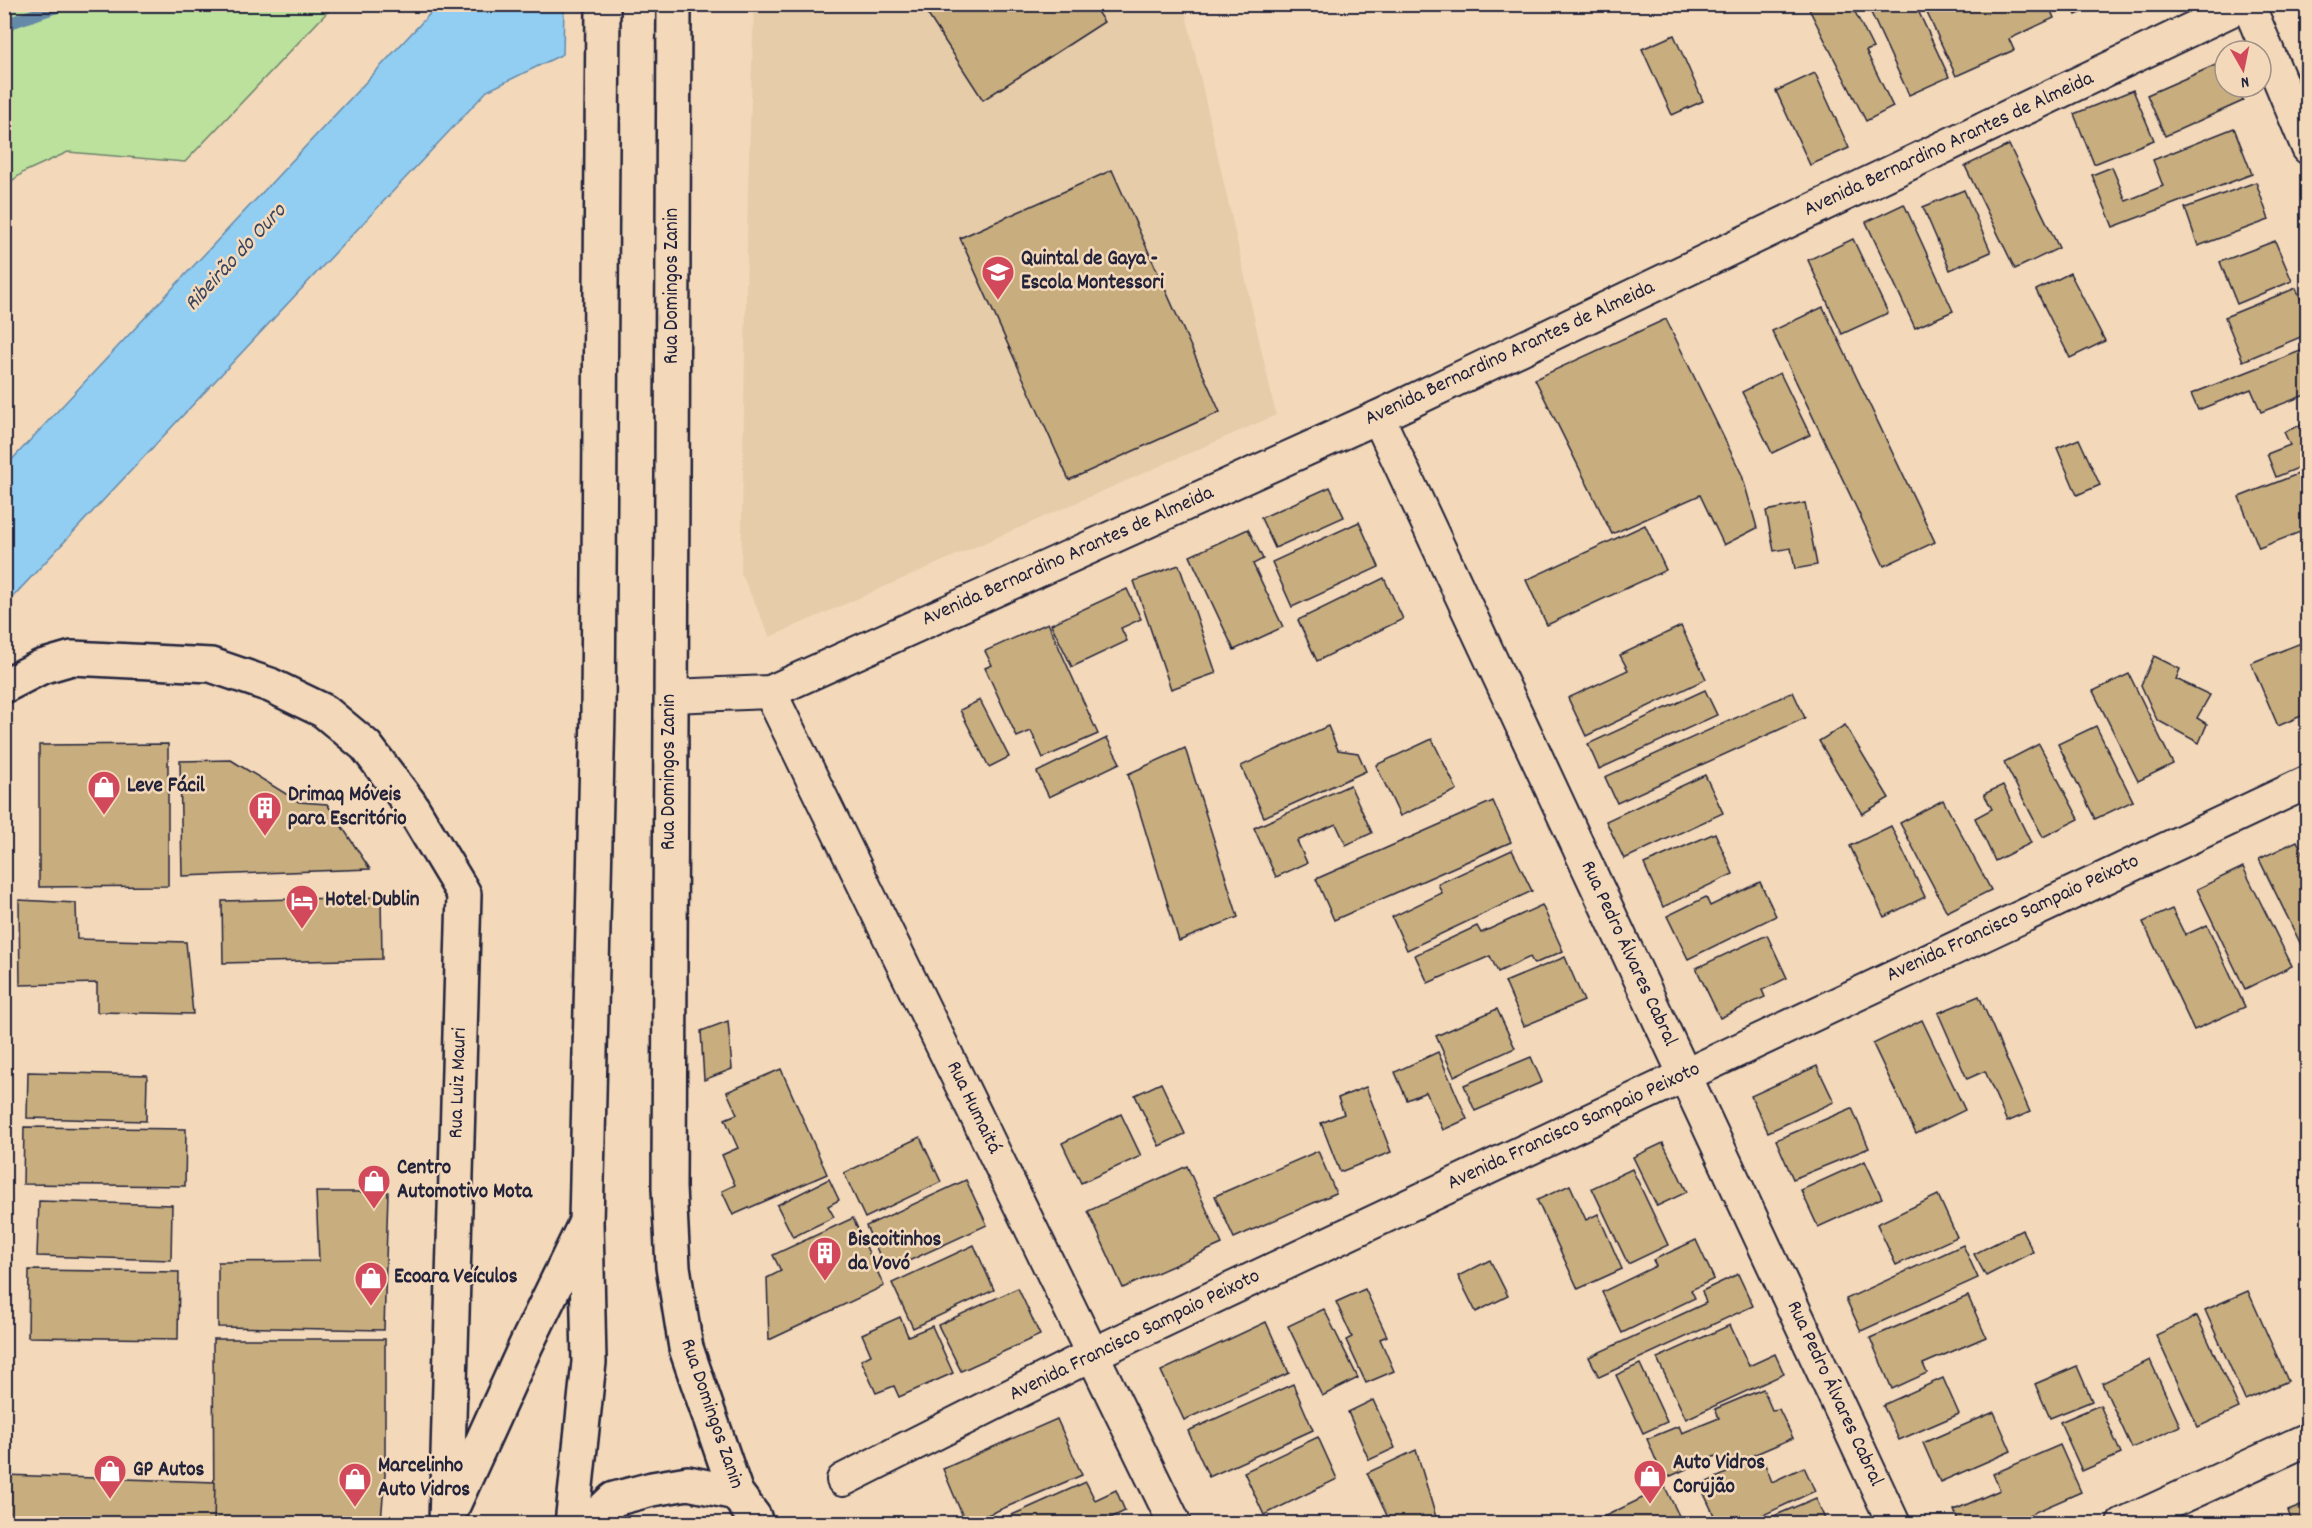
<svg xmlns="http://www.w3.org/2000/svg" width="2312" height="1528" font-family="Dekko,sans-serif">
  <rect width="100%" height="100%" fill="#f3d9ba"/>
  <filter id="ink" filterUnits="userSpaceOnUse"><feTurbulence type="fractalNoise" baseFrequency=".0167" numOctaves="2"/><feDisplacementMap in="SourceGraphic" scale="12" xChannelSelector="R" yChannelSelector="G"/><feConvolveMatrix kernelMatrix="1 2 1 2 8 2 1 2 1" color-interpolation-filters="sRGB"/></filter>
  <g filter="url(#ink)">
    <!-- built -->
    <path fill="#e6cca8" d="M754,5H1184L1276,415L770,637L741,573L748,188Z"/>
    <!-- green -->
    <path fill="#bbe19c" stroke="#6e826c" stroke-width="1.5" d="M5,4H334V5L185,162L68,152L24,172L5,186Z"/>
    <!-- water -->
    <path fill="#91cef2" stroke="#6589a9" stroke-width="1.5" d="M438,5H564L563,54L487,91L5,605V467Z"/>
    <g fill="none" stroke-linecap="round" stroke-linejoin="round">
      <!-- stream -->
      <path stroke="#6589a9" stroke-width="12" d="M4,25L65,4"/>
    </g>
    <!-- building -->
    <g fill="#c8ae7e" stroke="#22223b" stroke-width="1.5">
      <path d="M921,4H1092L1104,22L983,100Z"/>
      <path d="M1813,4H1851L1873,48L1866,51L1893,107L1866,121L1808,7Z"/>
      <path d="M1867,4H1915L1949,77L1909,95Z"/>
      <path d="M1923,4H2048L2054,18L2009,39L2014,50L1956,76Z"/>
      <path d="M2071,4H2100L2076,15Z"/>
      <path d="M2308,17V36L2300,20Z"/>
      <path d="M1674,35L1703,101L1672,115L1642,49Z"/>
      <path d="M2225,61V87H2237L2243,101L2165,136L2147,95Z"/>
      <path d="M1815,73L1849,148L1810,165L1776,91Z"/>
      <path d="M2133,90L2154,140L2094,164L2074,114Z"/>
      <path d="M2234,128L2252,174L2113,227L2092,175L2112,167L2126,201L2163,186L2153,160Z"/>
      <path d="M2009,145L2059,248L2015,269L1965,166Z"/>
      <path d="M1112,170L1220,412L1069,480L960,238Z"/>
      <path d="M2256,182L2269,220L2198,246L2185,208Z"/>
      <path d="M1964,190L1991,252L1950,270L1923,207Z"/>
      <path d="M1904,204L1953,311L1915,328L1866,222Z"/>
      <path d="M1853,239L1888,313L1842,334L1808,260Z"/>
      <path d="M2275,241L2292,281L2237,304L2220,262Z"/>
      <path d="M2070,273L2105,341L2070,358L2036,290Z"/>
      <path d="M2296,288L2308,315V334L2243,361L2225,317Z"/>
      <path d="M1823,307L1935,542L1884,566L1772,331Z"/>
      <path d="M1666,319L1742,475L1757,528L1724,545L1700,495L1612,534L1535,379Z"/>
      <path d="M2308,348V394L2261,412L2251,389L2198,410L2191,394Z"/>
      <path d="M1780,373L1810,435L1772,453L1742,392Z"/>
      <path d="M2308,422V464L2276,477L2267,454L2290,445L2284,432Z"/>
      <path d="M2079,439L2100,485L2077,495L2057,448Z"/>
      <path d="M2308,470V529L2259,548L2239,497Z"/>
      <path d="M1330,487L1344,517L1275,548L1261,518Z"/>
      <path d="M1805,503L1817,565L1795,569L1791,548L1774,551L1766,511Z"/>
      <path d="M1359,522L1379,567L1292,607L1272,562Z"/>
      <path d="M1645,525L1666,570L1547,625L1526,580Z"/>
      <path d="M1248,529L1263,559L1253,564L1283,627L1234,650L1190,556Z"/>
      <path d="M1179,565L1216,673L1171,689L1134,581Z"/>
      <path d="M1384,578L1403,619L1317,661L1298,620Z"/>
      <path d="M1127,589L1141,619L1121,628L1127,641L1072,667L1051,624Z"/>
      <path d="M1048,623L1098,734L1043,758L1031,731L1017,737L985,668L992,665L985,651Z"/>
      <path d="M1681,626L1706,679L1586,736L1568,698L1628,670L1620,655Z"/>
      <path d="M2306,641L2308,713L2278,726L2251,663Z"/>
      <path d="M2154,656L2180,669L2176,679L2210,695L2197,718L2207,724L2199,743L2157,720L2141,685Z"/>
      <path d="M2129,674L2173,764L2138,781L2093,691Z"/>
      <path d="M1705,690L1717,715L1599,769L1588,744Z"/>
      <path d="M1793,692L1805,718L1617,803L1605,777Z"/>
      <path d="M980,700L1009,757L989,767L960,710Z"/>
      <path d="M1845,725L1889,798L1862,814L1819,741Z"/>
      <path d="M1328,726L1338,750L1358,753L1366,771L1264,817L1241,766Z"/>
      <path d="M2096,726L2133,801L2095,819L2058,744Z"/>
      <path d="M1107,738L1120,763L1049,797L1037,772Z"/>
      <path d="M1432,739L1457,790L1400,816L1376,765Z"/>
      <path d="M168,744V886L39,887V745Z"/>
      <path d="M2039,744L2079,819L2043,837L2004,762Z"/>
      <path d="M1185,748L1238,917L1179,941L1128,774Z"/>
      <path d="M231,760L299,802L327,804L370,869L182,876L180,761Z"/>
      <path d="M1705,775L1723,813L1624,859L1606,821Z"/>
      <path d="M1350,785L1372,833L1346,845L1336,824L1297,841L1307,863L1276,877L1254,828Z"/>
      <path d="M2003,785L2031,843L1995,861L1975,818L1992,809L1984,794Z"/>
      <path d="M1943,800L1991,890L1947,912L1900,823Z"/>
      <path d="M1493,801L1511,842L1334,920L1316,879Z"/>
      <path d="M1891,826L1925,897L1884,917L1850,846Z"/>
      <path d="M1715,833L1733,874L1663,907L1644,864Z"/>
      <path d="M2297,841L2308,863V959L2259,859Z"/>
      <path d="M1512,850L1532,891L1407,950L1392,917L1442,893L1438,884Z"/>
      <path d="M2243,867L2292,966L2245,989L2197,889Z"/>
      <path d="M1760,882L1776,916L1688,959L1667,916L1706,897L1710,906Z"/>
      <path d="M381,897L382,959L223,963L222,901Z"/>
      <path d="M19,900L76,903L77,939L186,942L193,1014L97,1012V983L20,985Z"/>
      <path d="M1542,905L1563,951L1534,964L1530,957L1498,972L1490,956L1428,983L1415,955L1477,926L1481,933Z"/>
      <path d="M2172,909L2185,935L2207,925L2245,1007L2194,1030L2143,922Z"/>
      <path d="M1767,935L1787,978L1762,990L1765,997L1720,1018L1696,968Z"/>
      <path d="M1565,957L1584,1001L1524,1026L1505,982Z"/>
      <path d="M1979,996L2030,1112L2007,1122L1985,1071L1967,1079L1938,1013Z"/>
      <path d="M1497,1009L1515,1048L1454,1076L1436,1036Z"/>
      <path d="M1922,1020L1965,1110L1916,1134L1873,1044Z"/>
      <path d="M728,1021L732,1069L704,1080L701,1031Z"/>
      <path d="M1438,1052L1467,1119L1443,1130L1426,1092L1407,1100L1395,1072Z"/>
      <path d="M1531,1057L1542,1082L1475,1111L1464,1085Z"/>
      <path d="M1817,1066L1834,1102L1768,1132L1751,1096Z"/>
      <path d="M781,1069L827,1174L733,1215L722,1191L735,1185L722,1155L738,1148L725,1119L737,1114L727,1092Z"/>
      <path d="M28,1072L147,1075L146,1121L27,1118Z"/>
      <path d="M1161,1083L1185,1134L1159,1146L1135,1095Z"/>
      <path d="M1366,1087L1391,1152L1340,1172L1321,1123L1344,1114L1338,1098Z"/>
      <path d="M1852,1108L1869,1148L1793,1179L1776,1140Z"/>
      <path d="M1121,1114L1141,1156L1081,1183L1062,1143Z"/>
      <path d="M24,1127L186,1129L185,1186L23,1184Z"/>
      <path d="M920,1137L941,1182L865,1218L844,1173Z"/>
      <path d="M1663,1143L1687,1192L1657,1206L1633,1157Z"/>
      <path d="M1318,1151L1336,1193L1234,1238L1215,1196Z"/>
      <path d="M1865,1161L1882,1198L1818,1227L1801,1190Z"/>
      <path d="M1187,1166L1222,1244L1123,1288L1088,1211Z"/>
      <path d="M1632,1169L1668,1245L1628,1264L1592,1188Z"/>
      <path d="M829,1179L839,1200L828,1206L834,1217L793,1237L777,1205Z"/>
      <path d="M966,1180L987,1225L887,1271L866,1226Z"/>
      <path d="M1570,1185L1586,1220L1598,1214L1622,1269L1578,1289L1537,1200Z"/>
      <path d="M316,1192H388L384,1330L218,1327V1262L319,1261Z"/>
      <path d="M1938,1195L1957,1237L1896,1265L1877,1224Z"/>
      <path d="M39,1201L172,1205L171,1260L37,1256Z"/>
      <path d="M853,1218L884,1286L769,1340L767,1278L781,1271L773,1255Z"/>
      <path d="M2022,1230L2033,1252L1986,1276L1974,1254Z"/>
      <path d="M1696,1240L1714,1279L1691,1290L1695,1298L1622,1333L1602,1292L1656,1266L1653,1260Z"/>
      <path d="M974,1245L994,1290L913,1328L892,1283Z"/>
      <path d="M1963,1245L1978,1278L1861,1331L1846,1299Z"/>
      <path d="M2308,1246V1267L2300,1249Z"/>
      <path d="M1490,1260L1508,1296L1476,1312L1458,1276Z"/>
      <path d="M29,1270L179,1272L178,1339L28,1337Z"/>
      <path d="M1738,1274L1753,1306L1599,1377L1589,1357L1706,1303L1702,1291Z"/>
      <path d="M1018,1288L1040,1335L961,1371L938,1325Z"/>
      <path d="M1365,1289L1387,1336L1380,1339L1394,1371L1366,1383L1346,1340L1352,1337L1336,1302Z"/>
      <path d="M2248,1291L2288,1381L2245,1400L2205,1310Z"/>
      <path d="M1968,1296L1986,1337L1923,1364L1927,1373L1892,1389L1870,1338Z"/>
      <path d="M1324,1309L1358,1378L1322,1396L1288,1326Z"/>
      <path d="M2197,1316L2239,1408L2198,1427L2156,1335Z"/>
      <path d="M900,1317L908,1336L932,1326L953,1373L899,1397L894,1386L876,1393L861,1360L871,1355L862,1334Z"/>
      <path d="M1266,1322L1289,1373L1184,1420L1161,1371Z"/>
      <path d="M1730,1325L1749,1366L1775,1354L1784,1374L1686,1419L1657,1358Z"/>
      <path d="M213,1339H385V1474L381,1521L379,1524H214Z"/>
      <path d="M2150,1360L2180,1426L2132,1448L2102,1383Z"/>
      <path d="M1640,1364L1667,1422L1643,1433L1616,1375Z"/>
      <path d="M2077,1366L2092,1401L2050,1418L2035,1384Z"/>
      <path d="M1943,1378L1959,1414L1899,1440L1883,1405Z"/>
      <path d="M1293,1384L1313,1430L1209,1477L1188,1431Z"/>
      <path d="M1763,1389L1772,1410L1779,1409L1793,1438L1723,1468L1718,1455L1664,1479L1647,1439L1679,1426L1682,1433L1719,1418L1715,1409Z"/>
      <path d="M1373,1400L1395,1448L1369,1460L1348,1412Z"/>
      <path d="M2100,1405L2121,1454L2082,1471L2060,1422Z"/>
      <path d="M1994,1412L2011,1451L1940,1482L1923,1443Z"/>
      <path d="M1057,1419L1082,1475L966,1524L943,1469Z"/>
      <path d="M1318,1437L1337,1479L1264,1515L1244,1472Z"/>
      <path d="M2060,1445L2081,1492L2008,1524H1959L1954,1510L2000,1490L1993,1474Z"/>
      <path d="M1416,1450L1438,1524H1391L1367,1473Z"/>
      <path d="M1762,1457L1772,1482L1804,1467L1815,1491L1744,1524H1718L1700,1485Z"/>
      <path d="M4,1475L215,1482L214,1524H6Z"/>
      <path d="M1086,1482L1095,1500L1116,1490L1125,1511L1098,1524L994,1523Z"/>
      <path d="M1665,1487L1683,1524H1589Z"/>
      <path d="M1816,1498L1827,1524H1763L1762,1521Z"/>
      <path d="M2308,1503V1524H2293L2288,1511Z"/>
    </g>
    <g fill="none" stroke-linecap="round" stroke-linejoin="round">
      <!-- street casing -->
      <g stroke="#22223b" stroke-width="36">
        <g id="street">
          <path d="M2248,4L2308,148"/>
          <path d="M1378,417L1894,1524"/>
          <path d="M770,692L1175,1524"/>
          <path d="M671,696L770,692L1378,417L2244,4"/>
          <path d="M843,1480L1093,1354L2308,782"/>
          <path d="M2123,1524L2308,1439"/>
        </g>
      </g>
      <!-- primary casing -->
      <g stroke="#22223b" stroke-width="38">
        <g id="primary">
          <path d="M674,4L669,1188L673,1267L686,1348L736,1493L754,1517L756,1524"/>
          <path d="M4,686L41,667L72,658L211,665L270,685L324,711L366,746L410,804L464,894L446,1524"/>
          <path d="M452,1508L526,1345L584,1226"/>
          <path d="M572,1524L589,1362L586,1222L598,713L603,4"/>
          <path d="M588,1524L614,1499L652,1489L688,1483L736,1493"/>
        </g>
      </g>
      <!-- street -->
      <use href="#street" stroke="#f3d9ba" stroke-width="32"/>
      <!-- primary -->
      <use href="#primary" stroke="#f3d9ba" stroke-width="33"/>
    </g>
  </g>
  <!-- icons -->
  <defs>
    <g id="school-pin" transform="scale(1.725)"><path d="M0 17L-7.5 6A9.5 9.5 0 1 1 7.5 6Z" fill="#d1495b" stroke="#f3d9ba"/><path d="M0-5L7-2L0 1L-7-2ZM-4 1L0 2.5L4 1V4Q0 6-4 4Z" fill="#fff"/></g>
    <g id="shop-pin" transform="scale(1.725)"><path d="M0 17L-7.5 6A9.5 9.5 0 1 1 7.5 6Z" fill="#d1495b" stroke="#f3d9ba"/><path d="M-5-2.5h2.3a2.7 3.5 0 0 1 5.4 0H5L5.5 6h-11ZM-1.5-2.5h3a1.5 2.3 0 0 0-3 0Z" fill="#fff"/></g>
    <g id="building-pin" transform="scale(1.725)"><path d="M0 17L-7.5 6A9.5 9.5 0 1 1 7.5 6Z" fill="#d1495b" stroke="#f3d9ba"/><path d="M-4-6H4V6H1V3H-1V6H-4ZM-2.5-4.3h1.7v1.8h-1.7ZM.8-4.3h1.7v1.8H.8ZM-2.5-1h1.7V.8h-1.7ZM.8-1h1.7V.8H.8Z" fill="#fff"/></g>
    <g id="hotel-pin" transform="scale(1.725)"><path d="M0 17L-7.5 6A9.5 9.5 0 1 1 7.5 6Z" fill="#d1495b" stroke="#f3d9ba"/><path d="M-6-4.5h1.5V1H6V5H4.5V3h-9V5H-6ZM-4 0a1.8 1.8 0 1 1 3.6 0ZM.5 0V-2.5h3Q6-2.5 6 0Z" fill="#fff"/></g>
  </defs>
  <g fill-rule="evenodd">
    <use href="#school-pin" x="998" y="272"/>
    <use href="#shop-pin" x="104" y="787"/>
    <use href="#building-pin" x="265" y="808"/>
    <use href="#hotel-pin" x="302" y="901"/>
    <use href="#shop-pin" x="374" y="1181"/>
    <use href="#building-pin" x="825" y="1253"/>
    <use href="#shop-pin" x="371" y="1278"/>
    <use href="#shop-pin" x="110" y="1471"/>
    <use href="#shop-pin" x="1650" y="1476"/>
    <use href="#shop-pin" x="355" y="1479"/>
  </g>
  <g text-anchor="middle" dominant-baseline="central" stroke-width="5" stroke-linejoin="round" paint-order="stroke">
    <!-- street labels -->
    <g font-size="21" fill="#22223b" stroke="#f3d9ba">
      <text transform="translate(1949 145) rotate(-25)">Avenida Bernardino Arantes de Almeida</text>
      <text transform="translate(673 286) rotate(-90)">Rua Domingos Zanin</text>
      <text transform="translate(1510 354) rotate(-25)">Avenida Bernardino Arantes de Almeida</text>
      <text transform="translate(1068 557) rotate(-24)">Avenida Bernardino Arantes de Almeida</text>
      <text transform="translate(670 772) rotate(-90)">Rua Domingos Zanin</text>
      <text transform="translate(2013 919) rotate(-25)">Avenida Francisco Sampaio Peixoto</text>
      <text transform="translate(1628 954) rotate(65)">Rua Pedro Álvares Cabral</text>
      <text transform="translate(459 1083) rotate(-88)">Rua Luiz Mauri</text>
      <text transform="translate(973 1108) rotate(64)">Rua Humaitá</text>
      <text transform="translate(1574 1127) rotate(-25)">Avenida Francisco Sampaio Peixoto</text>
      <text transform="translate(1135 1336) rotate(-26)">Avenida Francisco Sampaio Peixoto</text>
      <text transform="translate(1834 1394) rotate(65)">Rua Pedro Álvares Cabral</text>
      <text transform="translate(711 1414) rotate(71)">Rua Domingos Zanin</text>
    </g>
    <!-- poi labels -->
    <g font-size="21" font-weight="bold" fill="#22223b" stroke="#f3d9ba" text-anchor="start">
      <text x="1021" y="260">Quintal de Gaya -<tspan x="1021" dy="24">Escola Montessori</tspan></text>
      <text x="127" y="787">Leve Fácil</text>
      <text x="288" y="796">Drimaq Móveis<tspan x="288" dy="24">para Escritório</tspan></text>
      <text x="325" y="901">Hotel Dublin</text>
      <text x="397" y="1169">Centro<tspan x="397" dy="24">Automotivo Mota</tspan></text>
      <text x="848" y="1241">Biscoitinhos<tspan x="848" dy="24">da Vovó</tspan></text>
      <text x="394" y="1278">Ecoara Veículos</text>
      <text x="1673" y="1464">Auto Vidros<tspan x="1673" dy="24">Corujão</tspan></text>
      <text x="378" y="1467">Marcelinho<tspan x="378" dy="24">Auto Vidros</tspan></text>
      <text x="133" y="1471">GP Autos</text>
    </g>
    <!-- water labels -->
    <g font-size="22" font-style="italic" fill="#384460" stroke="#f3d9ba">
      <text transform="translate(236 258) rotate(-47)">Ribeirão do Ouro</text>
    </g>
  </g>
  <!-- margin -->
  <rect width="2312" height="1528" fill="none" stroke="#f3d9ba" stroke-width="24"/>
  <rect x="12" y="12" width="2288" height="1504" fill="none" stroke="#22223b" stroke-width="2" filter="url(#ink)"/>
  <!-- north arrow -->
  <g transform="translate(2243 69) rotate(171)"><circle r="28" fill="#f3d9ba" stroke="#9f9087" stroke-width="1.5"/>
  <path d="M0-4.5L10 22L0 15L-10 22Z" fill="#d1495b"/>
  <text y="-9" font-size="16" font-weight="bold" text-anchor="middle" fill="#22223b">N</text>
  </g>
</svg>
